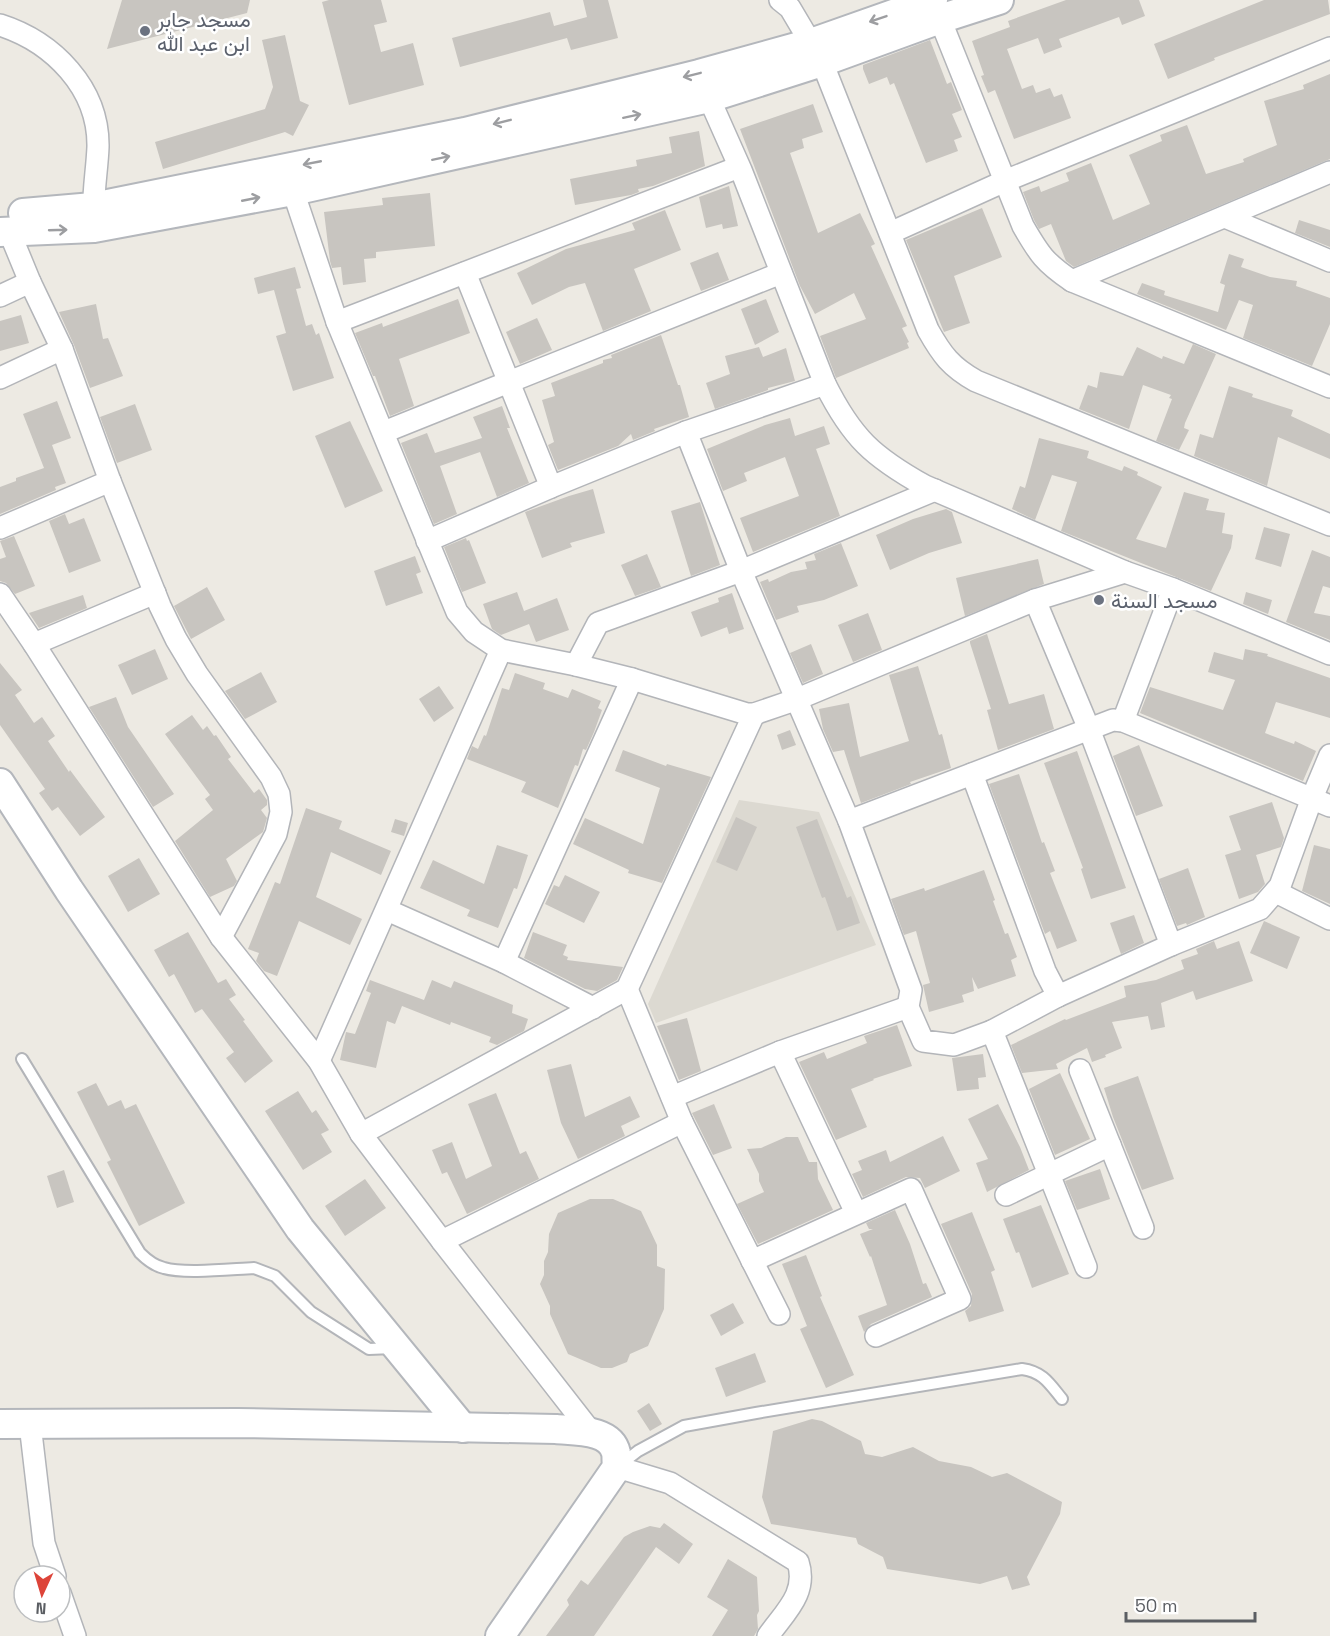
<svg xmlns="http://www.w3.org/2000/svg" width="1330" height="1636" font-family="'Space Grotesk',Vazirmatn,sans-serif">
  <rect width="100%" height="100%" fill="#edeae3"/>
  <!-- education -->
  <path fill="#dcd9d1" d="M739,800L819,812L876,945L656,1023L648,1004Z"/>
  <!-- building -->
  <g fill="#c8c5c0">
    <path d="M122,0H250L247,13L107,49Z"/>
    <path d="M329,0H381L387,22L374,25L381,52L413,43L424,85L349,105L322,2Z"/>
    <path d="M583,0H608L618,38L571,50L567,38L460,67L452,38L550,12L554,26L587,17Z"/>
    <path d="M1066,0H1139L1145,16L1122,25L1119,17L1059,39L1062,47L1044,54L1038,38L1007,49L1022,89L1033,85L1036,93L1050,88L1054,97L1062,94L1071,118L1014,139L995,90L988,93L981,76L984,75L972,41L1010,27L1008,21Z"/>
    <path d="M1264,0H1328L1330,14L1214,58L1215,60L1168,79L1154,44Z"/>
    <path d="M285,35L300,101L309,105L293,136L285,132L163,169L155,142L265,109L273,87L262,40Z"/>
    <path d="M930,40L947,84L951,82L962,110L952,114L962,137L954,140L958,151L926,163L894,83L890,85L887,77L869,84L863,69V65Z"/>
    <path d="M1330,74V159L1074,267L1066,261L1051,224L1039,229L1034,220L1023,192L1039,186L1041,192L1069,181L1066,173L1091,163L1113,220L1150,204L1129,155L1162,141L1160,135L1187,125L1206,174L1244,162L1243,159L1277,145L1264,101L1304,89L1303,85Z"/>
    <path d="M813,104L823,132L802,139L804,148L790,153L818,233L860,213L875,244L871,246L907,326L902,328L909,342L907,343L909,348L836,378L820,336L866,319L854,293L815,314L800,286L740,129Z"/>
    <path d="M699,131L705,166L653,186L638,189L639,192L631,195L575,205L570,179L637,166L636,160L672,153L669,137Z"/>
    <path d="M729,186L738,226L723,229L722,224L706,228L699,197Z"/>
    <path d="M430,193L435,246L376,252V258L364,259L366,282L343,285L341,267L332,268L330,261L324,212L383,205L382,198Z"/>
    <path d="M982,208L1002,257L954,276L970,323L944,332L906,240Z"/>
    <path d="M665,210L681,250L634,269L651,311L603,331L585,283L569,287L532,305L517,273L566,249L635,230L632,223Z"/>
    <path d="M1299,220L1330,230V247L1295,233Z"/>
    <path d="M718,252L729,280L701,291L690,263Z"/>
    <path d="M1229,254L1244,259L1241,267L1270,277L1297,281L1296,286L1330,298V324L1312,366L1243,338L1253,305L1239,300L1226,330L1137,294L1142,283L1165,291L1164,295L1218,312L1225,285L1220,283Z"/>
    <path d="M295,267L301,288L296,289L306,326L312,324L316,335L319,333L334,378L293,391L276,336L286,333L274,290L258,294L254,278Z"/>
    <path d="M458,299L470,333L399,359L414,406L390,416L375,376H373L355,333L382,323L383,327Z"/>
    <path d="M766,299L779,332L755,345L741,309Z"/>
    <path d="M96,304L103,339L108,338L123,376L90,388L74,345L59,312Z"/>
    <path d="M21,315L29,343L0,351V321Z"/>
    <path d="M537,318L552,350L520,364L506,332Z"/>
    <path d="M661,335L678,385H680L689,417L654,429L655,431L633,440L631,434L618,446L558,470L548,445L554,442L542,400L555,396L551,383L603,363V360L612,358L611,355Z"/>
    <path d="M1193,344L1216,354L1185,423L1184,428L1189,430L1179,450L1156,441L1172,399L1169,398L1171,395L1143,385L1129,429L1079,409L1088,385L1097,388L1100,372L1123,376L1137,347L1162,359L1163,356L1184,364Z"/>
    <path d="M759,347L763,357L786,348L795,381L768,388V390L715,409L706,383L730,374L725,356Z"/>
    <path d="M1229,386L1253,394L1252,397L1293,410L1291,416L1330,434V459L1278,437L1267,486L1194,456L1200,434L1213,438Z"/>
    <path d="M57,401L71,438L52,445L66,483L55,487L56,490L0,514V487L16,481V478L44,468L23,414Z"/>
    <path d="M135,404L152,450L117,463L100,417Z"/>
    <path d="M502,406L510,428H507L529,483L497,497L480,452L440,466L457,514L434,524L401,443L427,433L435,453L482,438L473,417Z"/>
    <path d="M790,418L795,436L824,426L830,444L816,449L840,516L753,552L740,518L799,496L785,457L744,473L747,481L723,491L707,449L765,425Z"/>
    <path d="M350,421L383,491L345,508L315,436Z"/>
    <path d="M1039,438L1089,451L1087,458L1122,471L1124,466L1138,472L1137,475L1162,487L1136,539L1166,548L1184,492L1209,499L1206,510L1225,513L1222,533L1233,535L1231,548L1211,591L1061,531L1077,482L1052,475L1035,520L1012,509L1020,486L1025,488Z"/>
    <path d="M593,489L605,533L570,543L572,547L542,558L525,512L569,496Z"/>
    <path d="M700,502L720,565L691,576L671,511Z"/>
    <path d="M946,509L952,512L962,543L929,553L890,570L876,535L913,519Z"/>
    <path d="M65,514L69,524L84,518L101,561L69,573L49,521Z"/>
    <path d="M1264,527L1290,534L1281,567L1255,559Z"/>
    <path d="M14,536L35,586L15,594L6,583L0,581V559L6,557L0,541Z"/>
    <path d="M466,538L467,541L469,540L486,583L462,592L444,547Z"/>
    <path d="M841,543L858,586L824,600L797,606L799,612L776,620L760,582L768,579L769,582L791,572L807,569L805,562L816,560L814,554Z"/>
    <path d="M1312,550L1330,557V588L1323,586L1314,613L1330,616V640L1286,622Z"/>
    <path d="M647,554L661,587L635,596L621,565Z"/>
    <path d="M415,556L421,572L416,574L423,593L386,606L374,571Z"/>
    <path d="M1038,559L1044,584L965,616L956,578Z"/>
    <path d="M207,587L225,620L191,639L174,606Z"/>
    <path d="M517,592L524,611L557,598L569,630L536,642L529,624L501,635L492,629L483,604Z"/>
    <path d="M1246,592L1272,600L1268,614L1243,604Z"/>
    <path d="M732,593L744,629L729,634L727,627L701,637L691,612L719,602L718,598Z"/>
    <path d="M83,595L87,608L39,628L29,613Z"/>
    <path d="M868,613L882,650L853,662L838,625Z"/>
    <path d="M987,634L1009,704L1044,694L1054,729L998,750L987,710L991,709L970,643V641Z"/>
    <path d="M811,644L823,674L803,683L790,653Z"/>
    <path d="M155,649L168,679L132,695L118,665Z"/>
    <path d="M1245,649L1268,654L1267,656L1330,678V718L1276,702L1265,733L1294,744L1295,741L1316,751L1303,781L1140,713L1150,687L1223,710L1235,680L1208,672L1214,652L1243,660Z"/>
    <path d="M0,663L22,690L15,695L34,723L42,717L55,736L48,741L69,772L70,770L105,817L80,836L58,807L52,811L39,793L45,789L0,725Z"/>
    <path d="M918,666L939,735L942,734L951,768L910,782L911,784L861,803L844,750L833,752L823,729L819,709L849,703L860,757L909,741L889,675Z"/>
    <path d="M261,672L277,702L245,719L225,691Z"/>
    <path d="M515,673L545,683L543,689L568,698L572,689L601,701L598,708L602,710L594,732L586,750L583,749L578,766L575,765L558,808L521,792L526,782L467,759L472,746L478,749L484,735L486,736L502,688L509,690Z"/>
    <path d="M439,686L454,708L434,722L419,699Z"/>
    <path d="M116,697L128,727L174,794L153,807L89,707Z"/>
    <path d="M192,715L203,730L207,726L214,736L216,735L231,757L228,759L254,793L259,789L267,800V805L261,810L267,818L263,832L226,859L237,881L234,886L210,897L175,841L213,810L205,799L210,795L165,734Z"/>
    <path d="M790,730L796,745L782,750L777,735Z"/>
    <path d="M1139,745L1163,806L1136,816L1113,756Z"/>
    <path d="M623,750L666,766L667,764L711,777L662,883L628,873L629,870L573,844L585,818L643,844L660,788L615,771Z"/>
    <path d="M1077,751L1126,888L1091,899L1081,869L1083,868L1044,763Z"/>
    <path d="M1019,774L1042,843L1044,842L1055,871L1050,873L1077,941L1057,949L1050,931L1045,934L989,784Z"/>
    <path d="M1272,802L1284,838L1281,847L1256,855L1265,884L1258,892L1239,899L1225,855L1241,850L1229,816Z"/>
    <path d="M306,808L342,821L339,829L391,851L381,875L331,852L316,897L362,919L350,945L299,921L277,976L264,971L256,961L259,953L248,949L275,882L280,884Z"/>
    <path d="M736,817L757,827L737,871L716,862Z"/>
    <path d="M395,819L408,823L404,836L391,832Z"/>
    <path d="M817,819L847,898L851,896L860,923L837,931L825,897L822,898L796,827Z"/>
    <path d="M497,845L528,855L517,889L514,888L498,928L467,916L470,910L420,888L433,860L484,884Z"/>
    <path d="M1314,845L1330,849V904L1302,891Z"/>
    <path d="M139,858L160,894L128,912L108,876Z"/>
    <path d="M1188,868L1205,917L1187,925L1186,923L1177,926L1159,879Z"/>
    <path d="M984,870L995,900L993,901L1005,934L1008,933L1017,957L1011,960L1016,976L978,989L972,977L974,991L962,995L964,1002L929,1012L923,985L930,983L916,931L904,935L891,899L924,888L925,891Z"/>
    <path d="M565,875L600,892L584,923L545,904L554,885L559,887Z"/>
    <path d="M1134,915L1144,943L1121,954L1110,923Z"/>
    <path d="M1264,921L1300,937L1287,969L1250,953Z"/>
    <path d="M188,932L218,983L226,979L236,995L229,999L245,1020L243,1021L273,1061L245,1083L226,1058L234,1052L202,1009L195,1013L174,974L169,977L154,950Z"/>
    <path d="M533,932L567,945L563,955L568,957L567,960L623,967L617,980L597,991L585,989L524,958Z"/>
    <path d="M1214,941L1217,949L1239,941L1253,981L1196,1000L1193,991L1161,1003L1165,1027L1151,1030L1148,1016L1112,1022L1122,1048L1105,1055L1106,1057L1092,1062L1087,1048L1056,1064L1058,1069L1022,1073L1011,1045L1065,1019L1066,1020L1126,997L1124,986L1156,980L1184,969L1181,960L1198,954L1196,949Z"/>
    <path d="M370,980L424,1000L432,980L451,988L454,981L513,1005L512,1013L528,1019L524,1031L497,1045L489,1042L491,1037L451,1022L450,1025L402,1006L395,1024L387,1021L376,1068L340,1060L346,1032L355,1034L371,993L366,991Z"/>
    <path d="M687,1018L701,1071L679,1080L657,1026Z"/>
    <path d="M897,1025L912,1066L873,1079L874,1080L851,1089L867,1127L836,1140L799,1062L824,1052L827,1059L867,1043L864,1036Z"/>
    <path d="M983,1054L986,1077L978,1078L979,1089L957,1091L952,1058Z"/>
    <path d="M571,1064L585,1117L630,1096L640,1117L621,1126L625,1136L578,1159L561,1123L547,1070Z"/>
    <path d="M1060,1073L1090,1139L1055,1155L1029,1089Z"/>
    <path d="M1138,1076L1174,1179L1142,1190L1113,1117L1104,1088Z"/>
    <path d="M96,1083L108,1106L121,1100L125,1109L136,1104L185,1203L139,1226L107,1162L111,1160L77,1092Z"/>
    <path d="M298,1091L312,1113L316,1110L329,1130L321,1134L332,1152L303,1170L265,1111Z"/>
    <path d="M496,1093L520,1154L526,1151L539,1179L467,1214L447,1172L442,1174L432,1150L452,1142L466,1179L492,1166L468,1104Z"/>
    <path d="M714,1104L732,1148L713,1155L692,1113Z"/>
    <path d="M998,1104L1020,1147L1029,1170L987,1192L976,1163L988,1159L968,1119Z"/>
    <path d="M943,1136L960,1171L925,1188L920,1178L906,1177L863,1197L852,1174L862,1170L858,1161L886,1150L890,1162Z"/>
    <path d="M786,1137H798L809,1162H817L818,1179L833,1210L758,1244L737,1204L764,1192L759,1181V1174L747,1149L761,1148Z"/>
    <path d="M1100,1169L1110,1199L1077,1210L1065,1181Z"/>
    <path d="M64,1170L74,1202L57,1208L47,1176Z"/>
    <path d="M365,1179L386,1208L345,1236L325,1206Z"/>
    <path d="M590,1199H613L641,1211L657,1245V1266L665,1269L664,1309L648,1346L630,1354L627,1362L612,1368H601L568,1354L550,1314V1306L540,1284L544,1275V1261L548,1252L549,1234L558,1213Z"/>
    <path d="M1041,1205L1069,1274L1032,1288L1019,1252L1016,1253L1003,1219Z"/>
    <path d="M895,1210L910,1244L923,1284L926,1283L932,1297L871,1324L864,1332L858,1316L887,1305L871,1256L870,1257L860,1234L873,1229H869L866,1223Z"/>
    <path d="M972,1212L995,1270L991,1272L1004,1311L969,1322L965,1311L971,1306L972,1294L941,1224Z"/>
    <path d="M806,1255L822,1296L820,1297L854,1375L826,1388L800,1329L807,1326L782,1264Z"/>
    <path d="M733,1303L744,1323L721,1336L710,1315Z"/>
    <path d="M755,1353L766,1382L726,1397L715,1368Z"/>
    <path d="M649,1403L662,1424L650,1431L637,1411Z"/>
    <path d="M812,1419L822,1421L861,1441L865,1454L882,1457L913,1447L939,1461L971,1467L992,1477L1007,1473L1062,1502L1060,1514L1027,1577L1030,1585L1012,1590L1007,1576L980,1584L887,1569L883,1557L858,1544L856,1538L771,1524L762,1497L773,1431Z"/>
    <path d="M664,1523L693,1544L679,1564L656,1547L594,1636H546L569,1605L567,1600L581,1580L588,1585L624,1537L633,1532L650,1526L660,1528Z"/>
    <path d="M728,1559L757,1577L759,1611L757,1615L758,1629L754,1636H712L728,1610L707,1597Z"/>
  </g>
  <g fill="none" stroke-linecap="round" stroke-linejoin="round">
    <!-- service casing -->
    <g stroke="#b3b5b9" stroke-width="14">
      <g id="service">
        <path d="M22,1059L140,1253C147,1260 155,1266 164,1268C184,1274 231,1269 254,1268L275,1276L311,1312L369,1349L393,1348"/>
        <path d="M620,1465L638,1451L684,1426L756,1413L1022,1369C1043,1372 1049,1383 1062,1399"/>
      </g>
    </g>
    <!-- minor casing -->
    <g stroke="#b3b5b9" stroke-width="24">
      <g id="minor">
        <path d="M780,0L790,8L822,62L928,330C942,355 951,367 976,381L1330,525"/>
        <path d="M940,19L1023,226C1039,254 1045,263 1072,281L1330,387"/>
        <path d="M0,25C53,42 99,88 98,147C97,172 92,196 94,221"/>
        <path d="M709,98L741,170L825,384C852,438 873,457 925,486L1125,572L1173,589L1330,654"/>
        <path d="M293,191L337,322L457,612L474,632L501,650L576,665L632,679L747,714H754L795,700L1035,600L1125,572"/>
        <path d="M1225,217L1330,261"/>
        <path d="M9,231L30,282L62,349L110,481L160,606L176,639L197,674L271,777L279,794L281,812L276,834L221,937"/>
        <path d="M890,233L1005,181L1330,48"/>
        <path d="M465,273L551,487"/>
        <path d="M1072,281L1330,172"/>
        <path d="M0,296L30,282"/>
        <path d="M337,322L739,167"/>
        <path d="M0,378L62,349"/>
        <path d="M384,432L781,273"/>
        <path d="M686,432L741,571L849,821L911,990L908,1007L923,1041L954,1045L992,1031L1058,996L1171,945L1260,909L1280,886L1312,798L1330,755"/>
        <path d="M0,528L110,481"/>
        <path d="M427,541L551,487L686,432L825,384"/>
        <path d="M0,594L34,644L221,937L319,1061L361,1134L442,1241L682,1122"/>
        <path d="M1035,600L1089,729L1171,945"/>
        <path d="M34,644L155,593"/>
        <path d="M576,665L598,623L741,571L935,490"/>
        <path d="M1123,721L1173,589"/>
        <path d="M972,774L1045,971L1058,996"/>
        <path d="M849,821L1113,720L1123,721L1330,806"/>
        <path d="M1276,892L1330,919"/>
        <path d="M387,910L504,962L593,1008"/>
        <path d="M504,962L632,679"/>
        <path d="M627,989L682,1122L779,1314"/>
        <path d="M992,1031L1086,1267"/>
        <path d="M780,1052L856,1213"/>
        <path d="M319,1061L501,650"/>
        <path d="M1080,1070L1143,1228"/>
        <path d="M672,1097L780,1052L908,1007"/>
        <path d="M361,1134L627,989L754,714"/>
        <path d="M1006,1195L1110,1145"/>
        <path d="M442,1241L591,1432"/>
        <path d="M752,1261L911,1189L960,1299L876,1336"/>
        <path d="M30,1424L44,1543L55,1576"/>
        <path d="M617,1467L670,1483L798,1562C808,1593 785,1612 768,1636"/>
        <path d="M60,1593L75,1636"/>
      </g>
    </g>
    <!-- secondary casing -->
    <g stroke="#b4b7bc" stroke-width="32">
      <g id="secondary">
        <path d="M23,213L93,207L465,132L699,74L811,43L933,0"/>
        <path d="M0,232L94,228L293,191L709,98L822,62L940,19L999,0"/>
        <path d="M0,783L69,890L300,1229L463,1428"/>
        <path d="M0,1424L237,1423L556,1429C575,1431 611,1429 616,1453C617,1457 616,1463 617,1467L500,1636"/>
      </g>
    </g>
    <!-- service -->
    <use href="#service" stroke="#fff" stroke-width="10"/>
    <!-- minor -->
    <use href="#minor" stroke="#fff" stroke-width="21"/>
    <!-- secondary -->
    <use href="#secondary" stroke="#fff" stroke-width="28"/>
  </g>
  <!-- one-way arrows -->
  <defs><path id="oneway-shaft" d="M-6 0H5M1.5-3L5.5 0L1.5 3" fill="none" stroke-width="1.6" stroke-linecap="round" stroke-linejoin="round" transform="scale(1.5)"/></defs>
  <g stroke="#9d9ea1">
    <use href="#oneway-shaft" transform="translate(878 19) rotate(161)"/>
    <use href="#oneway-shaft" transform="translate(692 75) rotate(166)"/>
    <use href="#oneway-shaft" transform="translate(632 116) rotate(-12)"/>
    <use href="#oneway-shaft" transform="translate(502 122) rotate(166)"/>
    <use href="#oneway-shaft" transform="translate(441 158) rotate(-12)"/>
    <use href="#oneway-shaft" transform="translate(312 163) rotate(169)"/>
    <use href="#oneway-shaft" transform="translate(251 199) rotate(-11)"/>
    <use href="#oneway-shaft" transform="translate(58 230) rotate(-2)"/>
  </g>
  <!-- markers -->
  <g fill="#6b7280" stroke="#fff" stroke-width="2">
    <circle cx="145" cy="31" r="6"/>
    <circle cx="1099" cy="600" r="6"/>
  </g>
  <g text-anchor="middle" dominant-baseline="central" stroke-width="5" stroke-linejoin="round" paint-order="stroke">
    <!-- worship labels -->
    <g font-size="21" fill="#5b616d" stroke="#fff" text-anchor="start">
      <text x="157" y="19">مسجد جابر<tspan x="157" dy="24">ابن عبد الله</tspan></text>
      <text x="1111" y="600">مسجد السنة</text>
    </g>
  </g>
  <!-- north arrow -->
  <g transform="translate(42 1594) rotate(184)"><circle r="28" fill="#ffffff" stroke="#bdbfc1" stroke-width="1.5"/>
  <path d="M0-4.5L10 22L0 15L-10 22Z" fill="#dd4439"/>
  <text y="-9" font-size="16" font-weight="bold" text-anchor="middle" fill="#5b5e63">N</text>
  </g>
  <!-- scale -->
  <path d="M1126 1612v9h129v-9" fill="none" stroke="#5b5e63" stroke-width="3"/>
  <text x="1135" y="1612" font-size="18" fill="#5b5e63" stroke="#ffffff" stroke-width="4.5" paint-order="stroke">50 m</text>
</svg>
